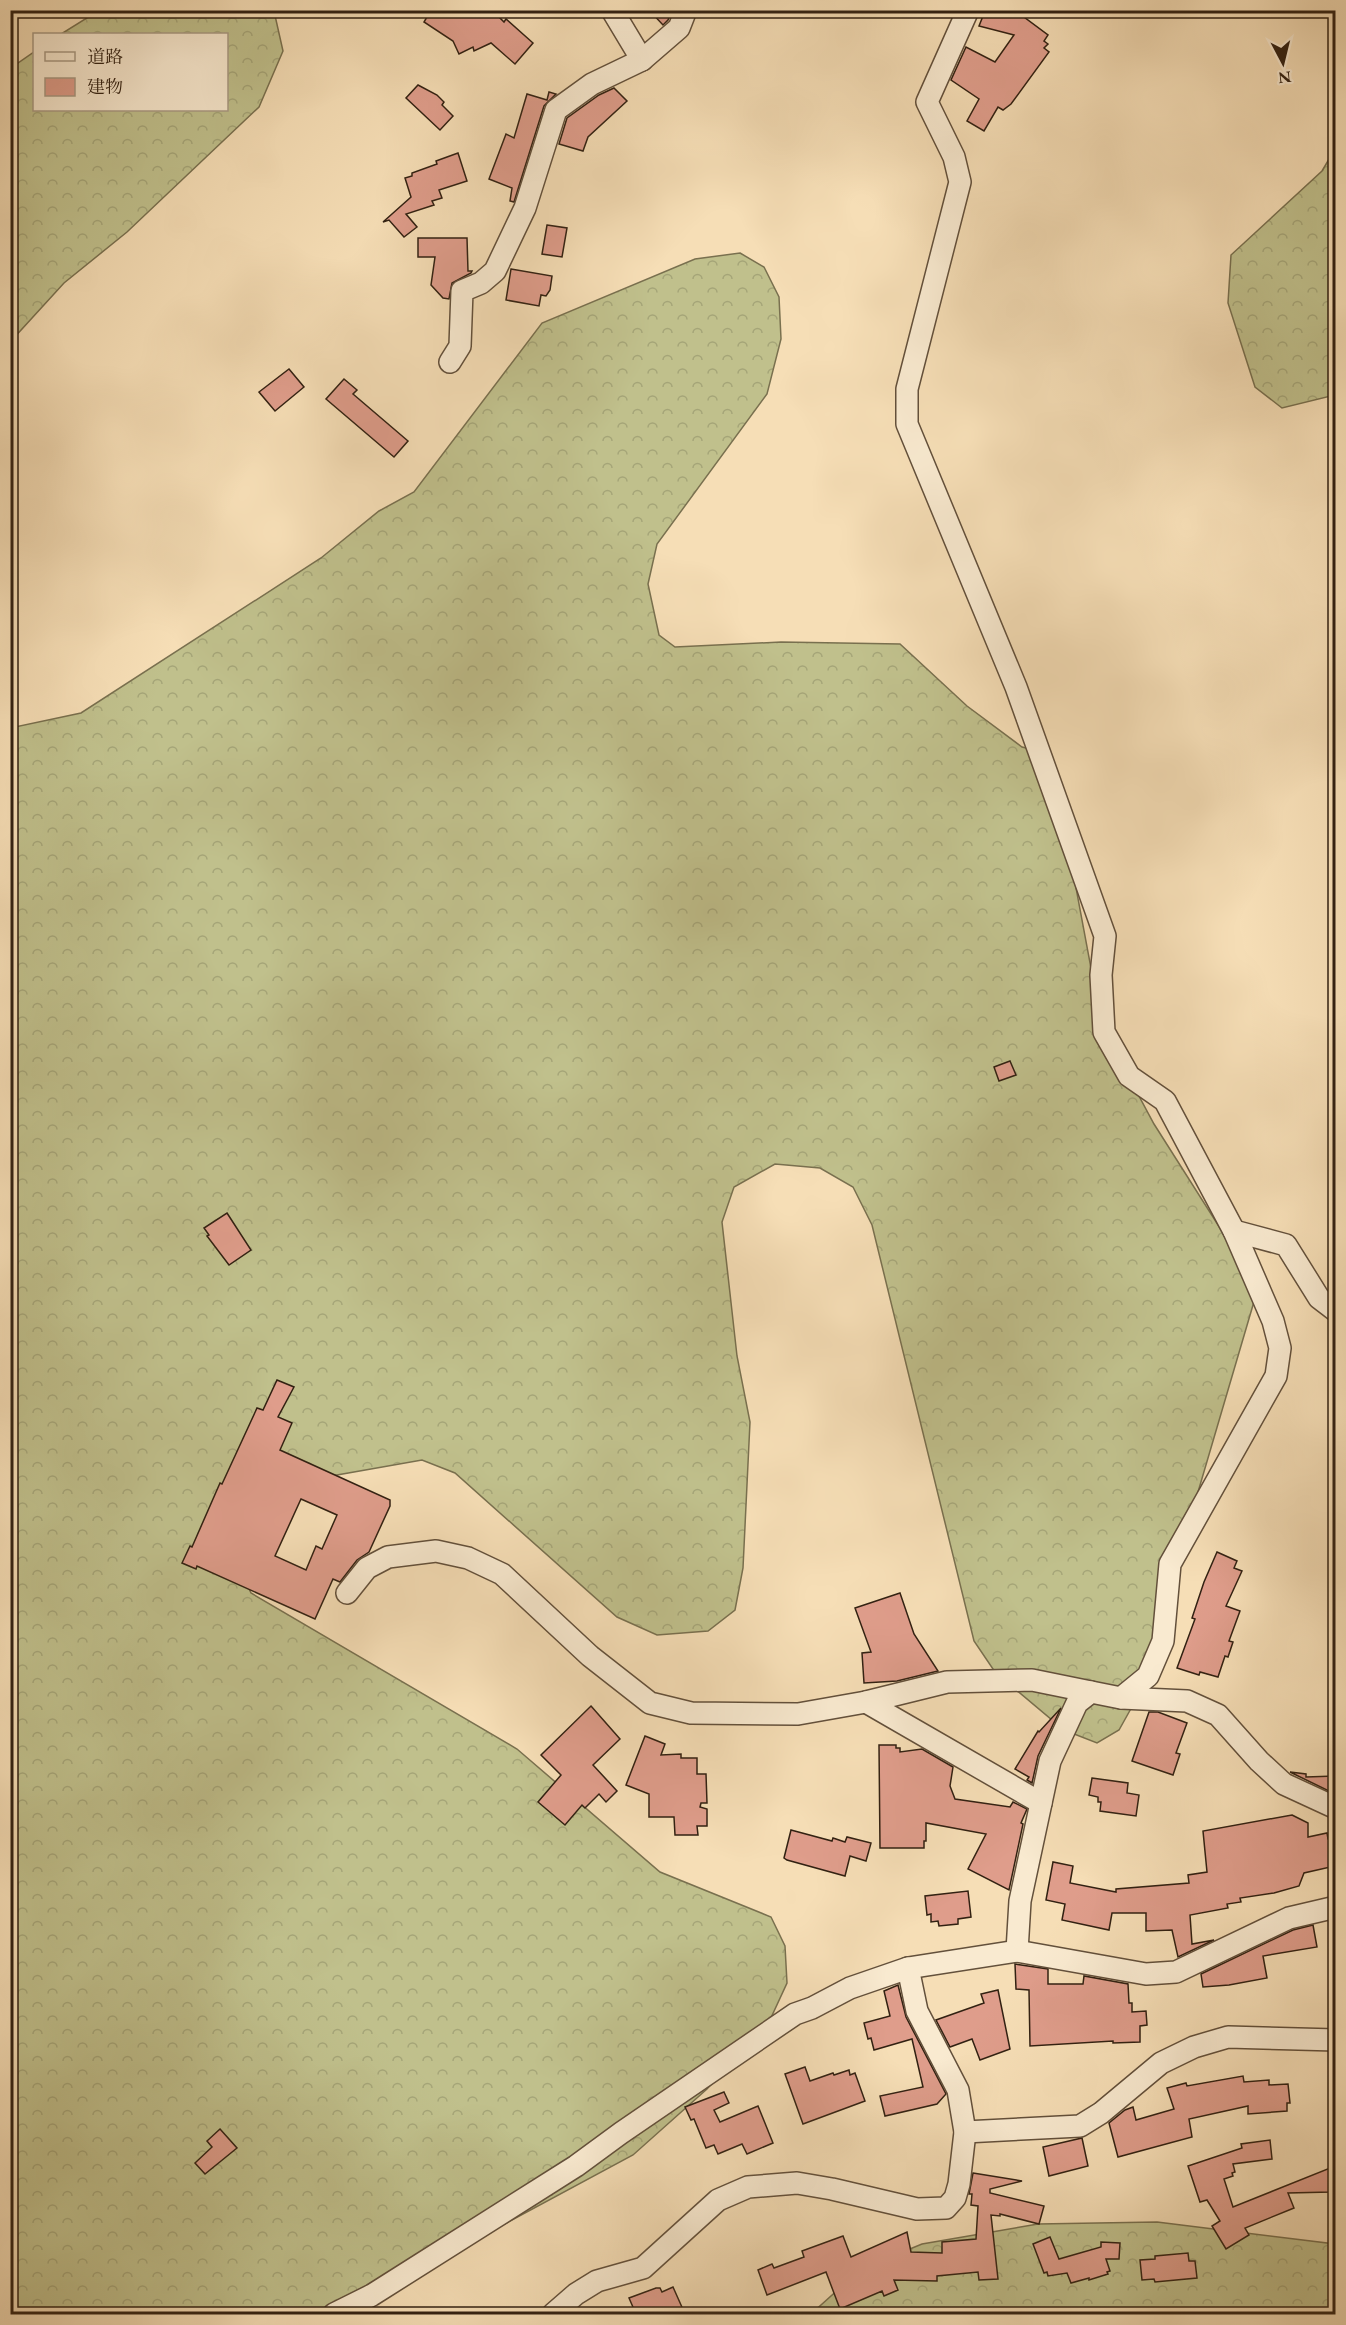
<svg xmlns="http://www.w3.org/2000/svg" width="1346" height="2325" font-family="'EB Garamond','Noto Serif JP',serif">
  <defs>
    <pattern id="forest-crowns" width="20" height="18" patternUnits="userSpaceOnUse" patternTransform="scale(1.5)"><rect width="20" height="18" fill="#c0c08c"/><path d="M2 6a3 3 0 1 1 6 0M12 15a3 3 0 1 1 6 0" fill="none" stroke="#a5a578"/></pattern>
  </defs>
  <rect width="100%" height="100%" fill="#f6deb6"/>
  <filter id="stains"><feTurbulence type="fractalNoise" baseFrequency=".00333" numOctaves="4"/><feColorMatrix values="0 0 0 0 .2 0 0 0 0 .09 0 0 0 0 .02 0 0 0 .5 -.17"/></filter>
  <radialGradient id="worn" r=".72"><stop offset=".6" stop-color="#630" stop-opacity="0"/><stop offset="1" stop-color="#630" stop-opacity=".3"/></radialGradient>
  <!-- forest -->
  <g fill="url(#forest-crowns)" stroke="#79704f" stroke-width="1.5">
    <path d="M98,11H274L283,51L259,107L127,232L64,283L11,341V68L34,52V110H226V34H61Z"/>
    <path d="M1335,149V395L1282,408L1255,387L1228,303L1231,255L1322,171Z"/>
    <path d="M740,253L764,267L779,297L781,339L767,394L657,544L648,584L659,635L675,647L781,642L900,644L967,706L1022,747L1051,754L1102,1027L1154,1124L1258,1288L1138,1696L1119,1730L1097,1743L1064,1730L995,1672L974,1641L872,1225L853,1187L820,1168L775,1164L734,1187L722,1222L737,1356L750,1422L743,1568L735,1610L708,1631L657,1635L617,1617L455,1473L422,1460L320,1478L236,1561L251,1593L517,1749L660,1872L771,1917L785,1946L787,1983L769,2022L707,2089L633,2155L337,2314H11L10,728L81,713L321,558L379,511L414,492L542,323L695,259Z"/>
    <path d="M1157,2222L1335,2244V2314H811L861,2269L922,2244L1038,2224Z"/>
  </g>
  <!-- building -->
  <g fill="#df9d8b" stroke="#322112" stroke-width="1.5" fill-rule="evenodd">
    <path d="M431,10H492L504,22L506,19L533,43L515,64L491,43L474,51L473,47L459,54L453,41L424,22Z"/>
    <path d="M649,10H672L668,20L663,25Z"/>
    <path d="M996,10H1028L1024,17L1048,35L1044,41L1048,44L1044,48L1049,52L1011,104L1003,110L998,107L984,131L967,121L979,99L951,80L966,47L995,62L1014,35L979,26L985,11L994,14Z"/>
    <path d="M418,85L437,95L444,102L442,105L453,116L440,130L406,98Z"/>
    <path d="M614,88L627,101L588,137L583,151L559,144L567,118L599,95Z"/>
    <path d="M549,92L556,94L544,106L514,202L510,201L512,188L489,179L506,134L514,138L527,94L547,100Z"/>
    <path d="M458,153L467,181L439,190L442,198L432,201L434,205L406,214L417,227L404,237L389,220L383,222L411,197L405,178L412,176V173L437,164L436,161Z"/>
    <path d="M547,225L567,228L562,257L542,254Z"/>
    <path d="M418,238H467L468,271H472L471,273L452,283L449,299L443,298L431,285L435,257H418Z"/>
    <path d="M511,269L552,276L550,290L546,296L541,295L539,306L506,300Z"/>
    <path d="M289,369L304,387L275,411L259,392Z"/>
    <path d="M344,379L357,390L353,394L408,441L394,457L326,399Z"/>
    <path d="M1010,1061L1016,1075L999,1081L994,1067Z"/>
    <path d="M227,1213L251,1250L229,1265L207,1236L209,1235L204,1228Z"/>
    <path d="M277,1380L294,1387L278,1417L292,1423L280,1450L390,1500V1506L369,1552L357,1560L340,1582L333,1579L315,1619L197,1566L196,1569L182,1563L190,1546L192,1547L220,1483L222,1484L257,1408L263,1410ZM301,1499L337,1515L322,1549L316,1546L306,1570L275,1556Z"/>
    <path d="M1217,1552L1237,1561L1234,1568L1242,1571L1226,1606L1240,1611L1229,1641L1233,1642L1228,1657L1225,1656L1218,1677L1200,1672L1199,1675L1177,1668L1195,1619L1192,1618L1204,1582Z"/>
    <path d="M900,1593L914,1634L938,1671L897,1681L864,1683L862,1653L871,1652L855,1608Z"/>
    <path d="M591,1706L620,1739L593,1765L617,1791L606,1802L599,1794L585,1808L582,1805L565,1825L538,1802L561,1775L541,1755Z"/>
    <path d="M1061,1708L1038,1756L1032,1783L1027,1780L1029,1777L1015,1769L1038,1731L1039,1732Z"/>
    <path d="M1149,1712H1158L1187,1723L1176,1753L1180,1754L1173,1775L1132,1761Z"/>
    <path d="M645,1736L665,1744L661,1755L681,1754V1758H697V1774H706L707,1803H701L700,1807L707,1809V1826H697L698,1835H675L674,1817H649V1794L626,1785Z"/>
    <path d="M879,1745H896V1748H900V1752L922,1749L953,1767L950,1786L955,1799L1010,1807L1013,1802L1027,1809L1021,1823L1023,1824L1009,1890L968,1869L986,1834L926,1823V1841H924V1848H880Z"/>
    <path d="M1290,1772L1306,1774V1777L1335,1776V1794Z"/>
    <path d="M1092,1778L1128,1783L1127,1793L1139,1795L1136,1816L1100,1811L1101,1802H1098V1797L1089,1795Z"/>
    <path d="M1292,1815L1308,1823V1837L1327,1833L1328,1839L1335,1838V1866L1304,1873L1299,1886L1274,1893L1240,1898L1241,1902L1227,1904L1228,1908L1190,1915L1192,1944L1214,1940L1178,1957L1172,1930L1146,1931V1913H1112L1109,1930L1062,1920L1065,1904L1046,1900L1053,1862L1073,1866L1070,1883L1116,1892V1889L1189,1883L1188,1875L1207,1872L1203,1831Z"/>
    <path d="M791,1830L832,1841L833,1838L845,1842L847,1837L871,1843L866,1861L850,1856L845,1876L787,1860L784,1858Z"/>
    <path d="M968,1891L971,1917L958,1919V1924L939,1926L938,1921L931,1922V1914L927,1915L925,1896Z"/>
    <path d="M1313,1925L1317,1947L1263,1956L1267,1978L1229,1985L1203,1987L1201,1974L1293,1930Z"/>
    <path d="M1015,1964L1048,1969V1984H1083L1084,1976L1128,1984L1129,2003H1132V2012L1146,2011L1147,2025L1140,2026V2042L1113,2043V2041L1030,2046L1029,1990L1016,1989Z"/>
    <path d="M898,1985L906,2017L946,2094L937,2104L885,2116L880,2096L923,2087L912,2039L874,2050L871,2038L868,2039L864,2023L890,2016L884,1991Z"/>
    <path d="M998,1990L1010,2049L980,2060L972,2039L950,2047L936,2020L984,2003L981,1994Z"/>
    <path d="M805,2067L810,2081L833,2073L834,2075L849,2070L850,2075L855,2073L865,2101L803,2124L785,2074Z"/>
    <path d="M1243,2076L1244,2082L1269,2080V2085L1288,2084L1290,2103H1287V2111L1248,2114V2106L1189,2119L1192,2137L1118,2157L1109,2123L1125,2110L1133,2107L1136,2120L1174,2109L1167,2088L1186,2083L1187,2086Z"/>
    <path d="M724,2092L729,2103L714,2110L720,2122L758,2106L773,2143L747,2154L742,2144L718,2154L714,2145L706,2148L694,2119L691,2120L685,2107Z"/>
    <path d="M220,2129L237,2148L205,2174L195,2163L212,2147L207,2141Z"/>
    <path d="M1082,2138L1088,2166L1049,2176L1043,2147Z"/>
    <path d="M1270,2140L1272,2159L1233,2164L1235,2172L1232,2173L1233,2176L1224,2179L1233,2207L1335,2166V2185H1331V2192L1288,2193L1294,2208L1245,2228L1249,2235L1226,2249L1212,2226L1220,2221L1207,2200L1200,2202L1188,2166L1242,2148L1241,2144Z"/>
    <path d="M973,2173L1022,2181L990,2189V2193L1044,2206L1039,2224L1000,2214V2216L991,2215L998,2279L979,2280L978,2272L937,2276V2281L894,2280L898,2290L884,2296L882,2291L840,2309L826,2272L767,2295L758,2270L772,2264L774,2268L804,2257L802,2251L843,2236L851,2257L907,2232L911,2252L942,2253V2242L976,2239L978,2206L971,2205L972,2194H969Z"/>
    <path d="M1050,2237L1059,2259L1101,2247V2242L1120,2243L1119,2259H1106L1110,2271L1107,2272L1108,2274L1089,2280V2278L1071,2283L1067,2273L1048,2276L1047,2272L1044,2273L1033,2244Z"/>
    <path d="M1188,2253L1189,2261H1195L1197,2278L1155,2282L1154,2279L1142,2280L1140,2260L1155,2259V2256Z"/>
    <path d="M673,2287L685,2314H636L629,2298L656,2288H660L662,2292Z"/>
  </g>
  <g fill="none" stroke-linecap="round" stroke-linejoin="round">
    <!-- minor casing -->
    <g stroke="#63503b" stroke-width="24">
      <g id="minor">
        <path d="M612,10L642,60"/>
        <path d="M968,10L927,102L954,157L960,182L907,389V424L1016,687L1105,936L1101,975L1104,1032L1129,1076L1165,1101L1234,1231L1273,1321L1280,1348L1276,1376L1170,1564L1163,1641L1148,1676L1121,1698L1091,1692L1077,1703L1050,1761L1020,1901L1017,1951"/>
        <path d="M450,362L460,346L462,291L481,283L495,271L525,208L556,110L592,84L642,60L679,28L686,10"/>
        <path d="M1234,1231L1286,1245L1319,1298L1336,1311"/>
        <path d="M347,1593L367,1568L388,1557L436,1551L468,1558L502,1574L590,1656L650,1703L691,1713L798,1714L866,1702L947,1682L1032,1680L1091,1692"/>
        <path d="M1121,1698L1187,1701L1218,1715L1259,1761L1284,1784L1336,1808"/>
        <path d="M866,1702L1041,1803"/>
        <path d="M965,2132L1080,2126L1101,2113L1161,2063L1194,2047L1228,2037L1336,2040"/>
        <path d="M334,2314L372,2295L576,2166L621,2133L795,2014L812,2008L850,1988L908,1968L1017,1951L1146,1974L1176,1972L1289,1918L1336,1907"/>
        <path d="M553,2314L576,2294L597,2281L643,2268L718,2200L748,2187L797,2183L832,2189L917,2209L946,2208L955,2198L959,2184L965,2132L958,2090L917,2011L908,1968"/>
      </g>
    </g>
    <!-- minor -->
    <use href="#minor" stroke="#f9ead0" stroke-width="21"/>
  </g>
  <!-- margin -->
  <rect width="1346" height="2325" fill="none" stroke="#f6deb6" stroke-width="36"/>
  <rect x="12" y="12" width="1322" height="2301" fill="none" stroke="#322112" stroke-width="3"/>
  <rect x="18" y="18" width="1310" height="2289" fill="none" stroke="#322112" stroke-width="1.5"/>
  <!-- legend -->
  <rect x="33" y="33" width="195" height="78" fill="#f9ead0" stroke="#a99a84" stroke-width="1.5"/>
  <rect x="45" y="52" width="30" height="9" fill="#f9ead0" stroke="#a99a84" stroke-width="1.5"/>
  <text x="87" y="63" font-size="18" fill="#322112">道路</text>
  <rect x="45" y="78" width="30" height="18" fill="#df9d8b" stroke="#a99a84" stroke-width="1.5"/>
  <text x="87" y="93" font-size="18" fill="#322112">建物</text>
  <!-- north arrow -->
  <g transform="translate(1283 63) rotate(173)" stroke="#f9ead0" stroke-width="4.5" paint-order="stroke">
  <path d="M0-4.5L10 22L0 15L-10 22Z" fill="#322112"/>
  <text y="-9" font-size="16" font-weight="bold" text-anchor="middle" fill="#322112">N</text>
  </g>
  <rect width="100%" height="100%" filter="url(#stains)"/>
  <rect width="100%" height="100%" fill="url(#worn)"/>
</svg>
